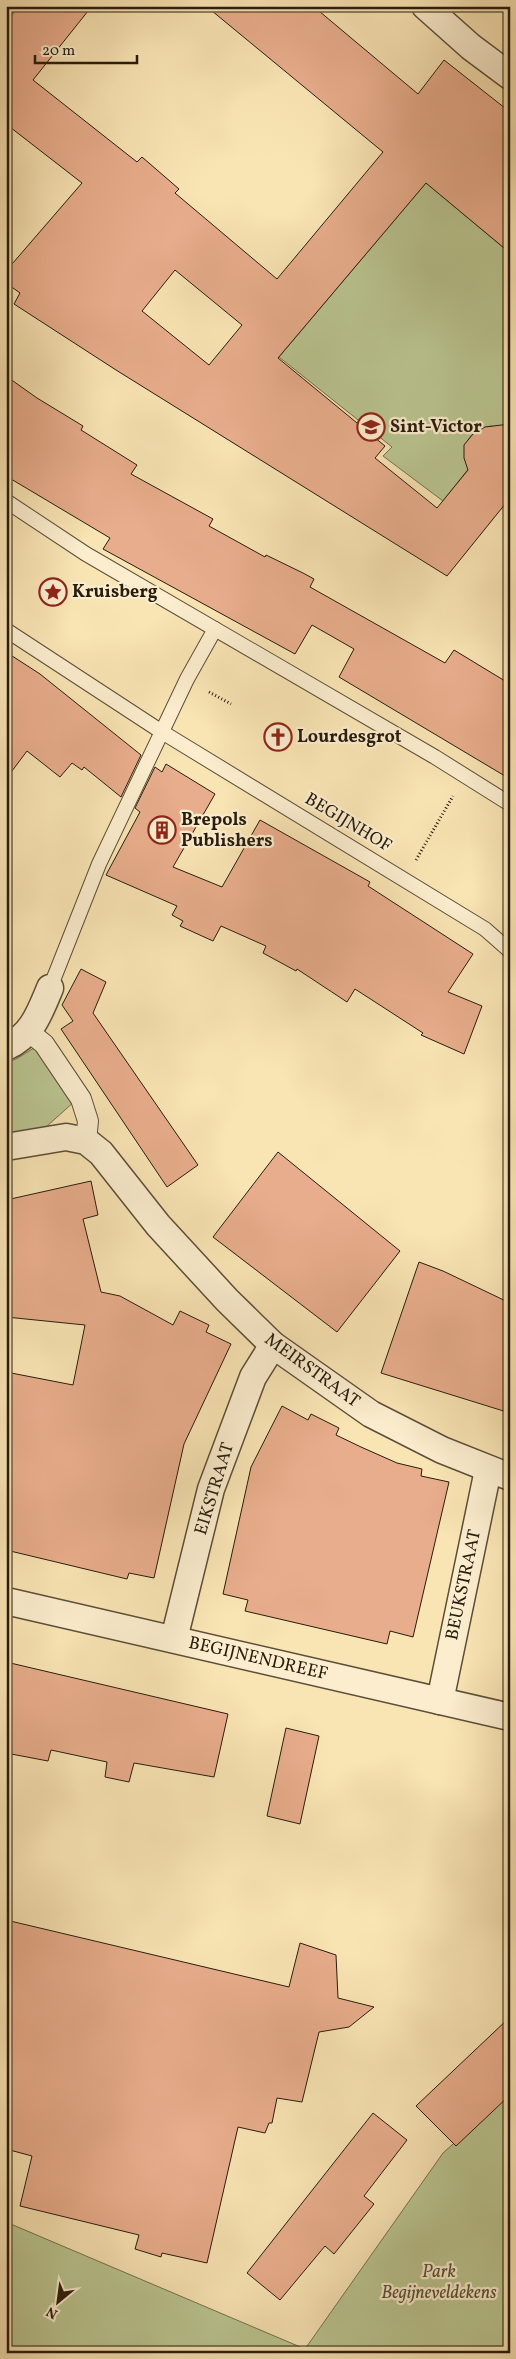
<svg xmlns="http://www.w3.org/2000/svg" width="516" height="2359" font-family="Vollkorn,serif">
  <rect width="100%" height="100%" fill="#f9e4b4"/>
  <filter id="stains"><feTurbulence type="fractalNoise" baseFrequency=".004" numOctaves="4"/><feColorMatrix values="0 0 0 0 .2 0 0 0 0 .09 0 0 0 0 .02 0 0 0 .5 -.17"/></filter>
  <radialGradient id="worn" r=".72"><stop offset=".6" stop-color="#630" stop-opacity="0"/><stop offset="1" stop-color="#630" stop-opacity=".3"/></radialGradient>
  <!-- green -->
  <g fill="#bac590" stroke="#71704e">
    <path d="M426,183L510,253V421L500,432L492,426C470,428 457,448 469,468L443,501L383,456L392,447L279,357Z"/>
    <path d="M37,1046L75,1101L46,1127L6,1136V1063L18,1058Z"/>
    <path d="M510,2093V2353H6V2222L305,2349L443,2153Z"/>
  </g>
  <!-- building -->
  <g fill="#e8ad8c" stroke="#281c0d" fill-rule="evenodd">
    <path d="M19,6H92L33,80L137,162L142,157L179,189L175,193L277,279L383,152L206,6H313L418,94L444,60L510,112V253L426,183L278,358L385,446L375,458L437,508L468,470L464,458V445L473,434L485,427L510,424V498L447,576L116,370L14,304L20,293L6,283V271L82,183L6,124V22ZM175,270L242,325L209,365L142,311Z"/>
    <path d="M6,376L37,398L83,426L81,430L137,465L131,474L213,519L209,526L265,557L266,555L303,573L314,579L310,587L445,663L454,650L510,684V779L339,677L354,649L312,625L295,654L103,549L110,538L6,476Z"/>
    <path d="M6,652L40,674L141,755L121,797L84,767L82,770L72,763L60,777L27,751L6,779Z"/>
    <path d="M166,764L215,794L173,867L222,887L260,820L370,882L368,886L473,954L448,992L482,1006L464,1054L421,1035L423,1033L355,989L347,1002L297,969L296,971L263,953L266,946L221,926L213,941L180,926L183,921L172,915L177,906L106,875L140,812L135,808L155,767L162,772Z"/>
    <path d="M81,969L106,982L93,1013L198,1165L167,1187L61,1029L73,1021L62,1005Z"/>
    <path d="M278,1152L400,1251L337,1332L213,1237Z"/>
    <path d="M91,1181L98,1215L83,1219L101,1292L120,1296L173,1325L180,1311L209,1325L206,1332L231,1344L184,1444L154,1578L129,1573L127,1579L6,1550V1372L73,1385L85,1325L6,1317V1200Z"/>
    <path d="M419,1262L443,1271L510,1303V1413L381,1373Z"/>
    <path d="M282,1406L308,1420L311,1414L339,1428L336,1435L361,1447L397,1463L422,1469L421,1476L449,1482L413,1637L390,1631L387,1644L245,1611L248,1600L223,1594L251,1467Z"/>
    <path d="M6,1662L228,1714L214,1777L134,1763L129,1782L105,1777L107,1762L51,1750L48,1761L6,1753Z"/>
    <path d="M286,1728L319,1736L300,1824L267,1816Z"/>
    <path d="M6,1920L289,1987L300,1943L336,1955L338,1998L374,2007L349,2027L319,2032L302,2102L277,2098L272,2123H269L265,2133L238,2127L207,2263L162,2253L161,2257L135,2249L139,2235L20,2206L32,2156L6,2149Z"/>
    <path d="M510,2017V2095L456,2146L416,2106Z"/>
    <path d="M373,2113L407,2140L364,2196L374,2204L334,2254L325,2246L280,2300L247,2273Z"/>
  </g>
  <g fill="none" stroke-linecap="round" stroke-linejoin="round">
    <!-- service casing -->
    <g stroke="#5c4e37" stroke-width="16">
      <g id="service">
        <path d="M6,501L86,554L435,757L510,804"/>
        <path d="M6,630L162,732L485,929L510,951"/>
        <path d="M50,988L99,864L187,679L215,629"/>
      </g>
    </g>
    <!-- pedestrian casing -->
    <g stroke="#5c4e37" stroke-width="22">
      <path id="pedestrian" d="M29,1032L44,1044L81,1099L88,1121L86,1141"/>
    </g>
    <!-- minor casing -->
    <g stroke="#5c4e37" stroke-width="29">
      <g id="minor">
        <path d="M425,6L471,47L510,76"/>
        <path d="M6,1047C32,1036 40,1012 50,988"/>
        <path d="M6,1147L66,1137L86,1141L101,1153L158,1225L227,1300L273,1345L371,1414L442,1450L510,1477"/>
        <path d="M6,1601L510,1717"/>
        <path d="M174,1639L211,1489L253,1377L273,1345"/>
        <path d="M440,1701L488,1470"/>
      </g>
    </g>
    <!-- path -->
    <g stroke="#281c0d" stroke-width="3" stroke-dasharray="1 2.5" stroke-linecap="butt">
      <path d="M209,692L231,704"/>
      <path d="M416,860L453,796"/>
    </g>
    <!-- service -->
    <use href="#service" stroke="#fbedce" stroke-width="14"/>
    <!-- pedestrian -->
    <use href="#pedestrian" stroke="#fbedce" stroke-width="20"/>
    <!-- minor -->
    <use href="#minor" stroke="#fbedce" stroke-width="26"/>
  </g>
  <!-- icons -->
  <defs>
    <g id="school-ring" transform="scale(1.4375)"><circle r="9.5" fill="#fbedce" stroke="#8f2418" stroke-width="1.5"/><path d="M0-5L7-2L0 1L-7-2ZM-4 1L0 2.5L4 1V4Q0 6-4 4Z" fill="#8f2418"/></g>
    <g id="sight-ring" transform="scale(1.4375)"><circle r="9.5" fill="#fbedce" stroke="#8f2418" stroke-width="1.5"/><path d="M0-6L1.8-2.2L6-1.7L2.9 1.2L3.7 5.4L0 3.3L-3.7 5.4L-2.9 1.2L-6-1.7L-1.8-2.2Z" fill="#8f2418"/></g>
    <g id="church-ring" transform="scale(1.4375)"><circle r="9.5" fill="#fbedce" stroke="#8f2418" stroke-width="1.5"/><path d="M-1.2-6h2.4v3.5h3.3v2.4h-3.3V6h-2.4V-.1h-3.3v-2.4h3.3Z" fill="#8f2418"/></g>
    <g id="building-ring" transform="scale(1.4375)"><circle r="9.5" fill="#fbedce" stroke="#8f2418" stroke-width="1.5"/><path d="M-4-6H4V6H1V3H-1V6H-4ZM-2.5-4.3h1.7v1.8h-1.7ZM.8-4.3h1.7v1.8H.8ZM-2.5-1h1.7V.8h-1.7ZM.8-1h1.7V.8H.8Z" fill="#8f2418"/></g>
  </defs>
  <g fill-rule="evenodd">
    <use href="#school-ring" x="371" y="427"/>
    <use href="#sight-ring" x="53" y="592"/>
    <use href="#church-ring" x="278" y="737"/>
    <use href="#building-ring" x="162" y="830"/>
  </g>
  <g text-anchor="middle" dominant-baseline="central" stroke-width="4.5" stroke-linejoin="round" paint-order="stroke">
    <!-- poi labels -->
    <g font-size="18" font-weight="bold" fill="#281c0d" stroke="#fbedce" text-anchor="start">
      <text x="390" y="427">Sint-Victor</text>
      <text x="72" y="592">Kruisberg</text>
      <text x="297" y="737">Lourdesgrot</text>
      <text x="181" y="820">Brepols<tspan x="181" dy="21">Publishers</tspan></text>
    </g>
    <!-- street labels -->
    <g font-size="18" fill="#281c0d" stroke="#fbedce">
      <text transform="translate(348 823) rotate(31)">BEGIJNHOF</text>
      <text transform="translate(312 1371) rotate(36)">MEIRSTRAAT</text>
      <text transform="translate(215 1489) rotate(-73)">EIKSTRAAT</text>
      <text transform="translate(464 1585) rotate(-78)">BEUKSTRAAT</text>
      <text transform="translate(258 1659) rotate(13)">BEGIJNENDREEF</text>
    </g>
    <!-- park labels -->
    <g font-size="18" font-style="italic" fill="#544f34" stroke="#fbedce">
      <text x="439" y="2272">Park<tspan x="439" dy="21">Begijneveldekens</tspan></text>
    </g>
  </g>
  <!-- margin -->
  <rect width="516" height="2359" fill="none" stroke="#f9e4b4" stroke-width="25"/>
  <rect x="8" y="8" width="501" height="2344" fill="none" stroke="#281c0d" stroke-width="2.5"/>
  <rect x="12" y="12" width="491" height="2334" fill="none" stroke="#281c0d"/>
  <!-- north arrow -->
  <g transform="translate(58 2302) rotate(209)" stroke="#fbedce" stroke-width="4" paint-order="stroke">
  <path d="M0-4L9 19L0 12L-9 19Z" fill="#281c0d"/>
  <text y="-8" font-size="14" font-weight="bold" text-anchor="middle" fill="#281c0d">N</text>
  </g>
  <!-- scale -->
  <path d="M35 55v8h102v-8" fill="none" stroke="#281c0d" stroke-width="2.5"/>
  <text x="42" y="55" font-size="15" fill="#281c0d" stroke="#fbedce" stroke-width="4" paint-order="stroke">20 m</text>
  <rect width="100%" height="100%" filter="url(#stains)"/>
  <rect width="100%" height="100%" fill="url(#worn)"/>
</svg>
